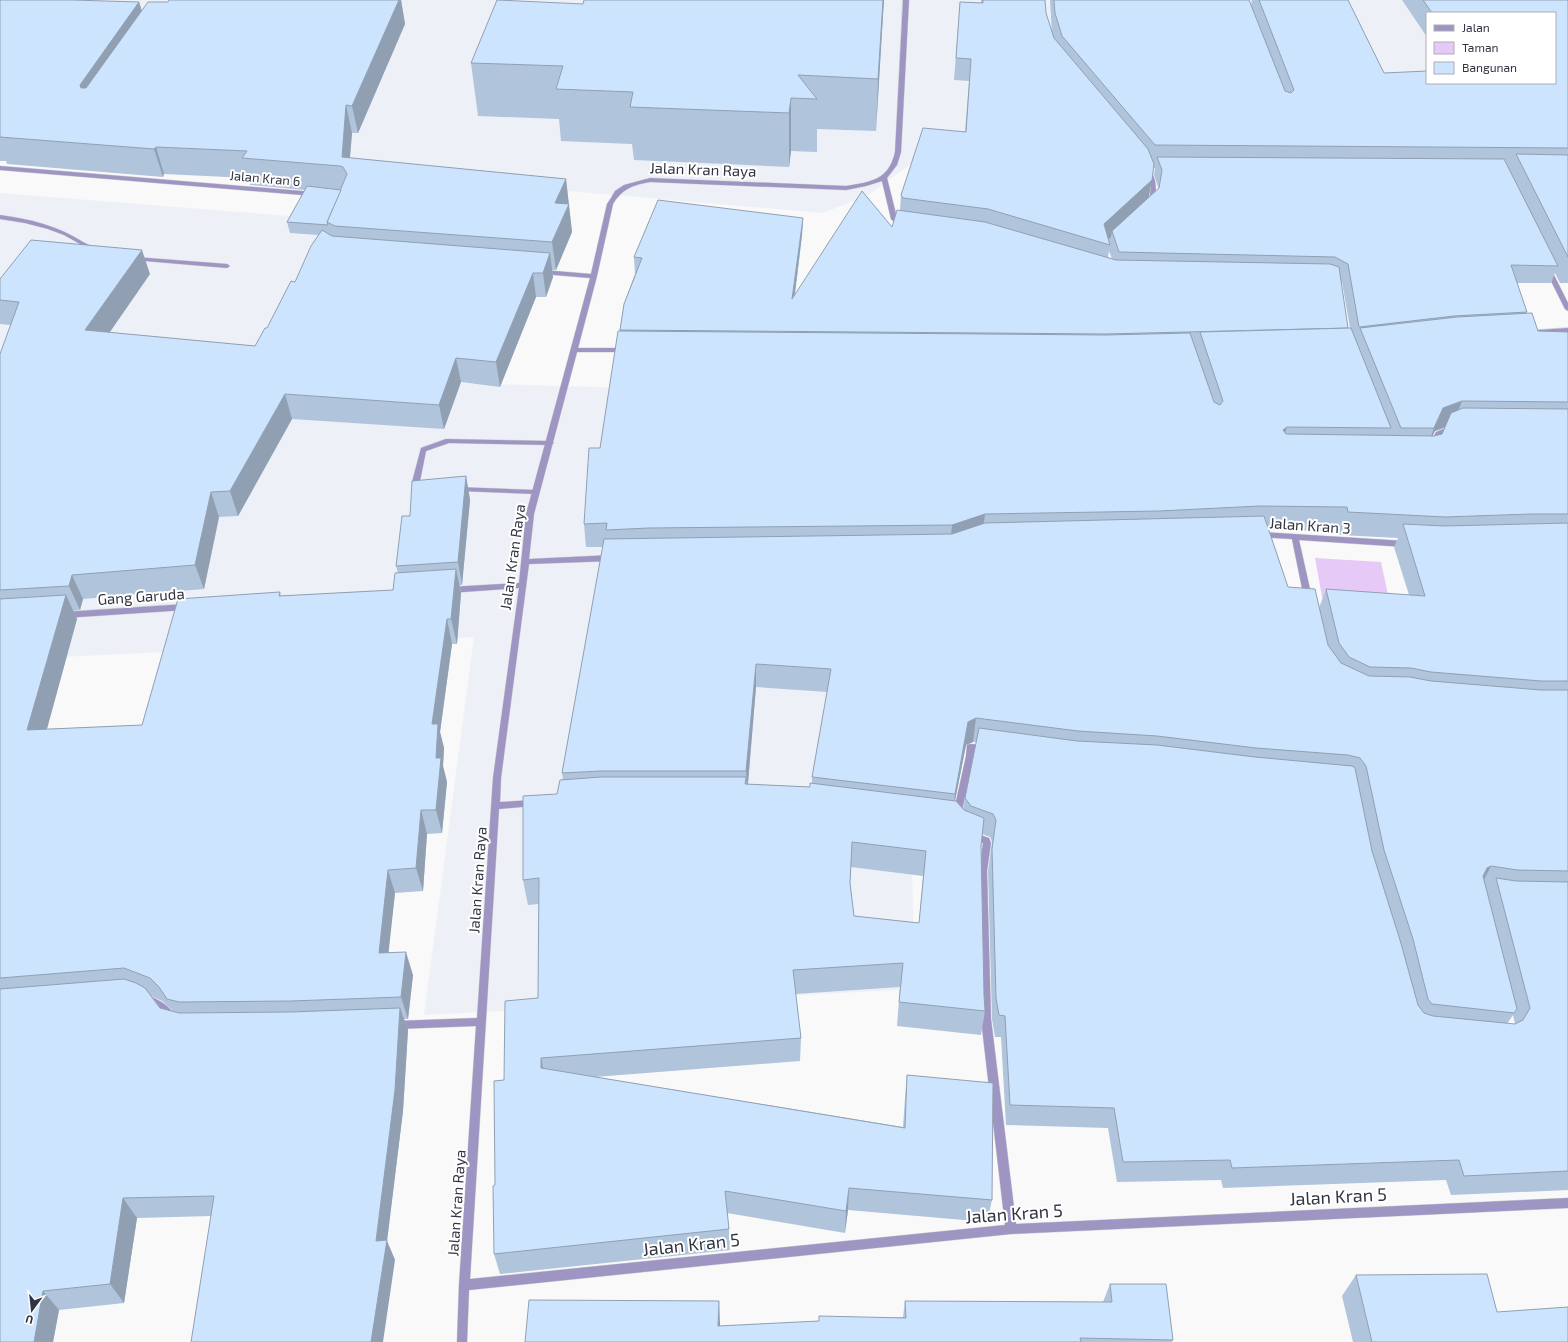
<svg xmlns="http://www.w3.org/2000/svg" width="1568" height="1342" font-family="'Exo 2',sans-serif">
  <rect width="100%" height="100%" fill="#f9f9f9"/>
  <!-- built -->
  <g fill="#eef0f8" fill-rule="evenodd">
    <path d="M0,0H1568V134L1516,179L1135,175L922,156L868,195L823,213L509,186L0,135ZM1427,13H1555V83H1427Z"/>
    <path d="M0,193L327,219L353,380L740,391L905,593L915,989L424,1015L474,637L0,660Z"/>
  </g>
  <!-- green -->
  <path fill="#e7c9f8" d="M1315,558L1381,562L1393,618L1325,613Z"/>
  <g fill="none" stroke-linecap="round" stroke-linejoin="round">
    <!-- lane casing -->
    <g stroke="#d5d6d8" stroke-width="1">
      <g id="lane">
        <path d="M0,215C30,219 58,226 83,242C87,244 91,246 94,248L93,249H89L64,235L48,229L25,223L0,219Z"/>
        <path d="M135,257L227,264L230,266L227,268L133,260L132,259Z"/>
        <path d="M446,439L550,441L554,443L550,445L449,443L426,451L420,481L427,482L428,484L424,486L413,484L412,482L421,448Z"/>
        <path d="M456,487L536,490L540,492L536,494L459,491H456L455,489Z"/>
      </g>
    </g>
    <!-- street casing -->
    <g stroke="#d5d6d8" stroke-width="1">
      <g id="street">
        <path d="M903,0H909L901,152L897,165L887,178L897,218L901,222L905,223V225H897L891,219L882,181L866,186L846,190L650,182C633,185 622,189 613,204L597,276L578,348H624L627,350L624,352H577L534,514L529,559L612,555L616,558L612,561L529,564L501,778L500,802L533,800L536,801L537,803L536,805L533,806L499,809L470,1279L1005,1225L981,1019L979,871L983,843L969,838L968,836L969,834L972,832L989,838L991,843L987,871L991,1019L1016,1224L1568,1198V1208L1011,1234L469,1290L467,1342H457L459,1285L476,1026L396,1029L393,1028L391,1025L393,1022L396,1021L477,1018L493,778L519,588L449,593L445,590L449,587L519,583L526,514L590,278L543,274L540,272L543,270L591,274L607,204L611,198L615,191L624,185L650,178L846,186C871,182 889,180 895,152Z"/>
        <path d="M0,166L314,192L317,194L314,196L0,170Z"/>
        <path d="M1148,170C1158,176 1156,193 1155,203L1152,205L1149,203L1151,187L1145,172Z"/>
        <path d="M1548,267L1551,269L1568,303V311L1565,309L1545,269Z"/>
        <path d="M1568,328V332L1537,334L1534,332L1537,330Z"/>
        <path d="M1451,426H1453L1456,428L1441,435L1436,446H1432L1430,444L1436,432Z"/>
        <path d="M1261,532L1405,541L1409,544L1405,547L1299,540L1312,598L1308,601L1304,598L1292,539L1258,537L1257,535Z"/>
        <path d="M186,604L190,607L186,610L64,618L60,615L64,612Z"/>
        <path d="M970,744L988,745L989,747L988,749L974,750V756L961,815L960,817L957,818L954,817L953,815L966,756L967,745Z"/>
        <path d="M144,994C158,999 170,1005 177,1019L175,1022L172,1023C166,1021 162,1012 156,1008C151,1004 142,1003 139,998L141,995Z"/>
      </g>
    </g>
    <!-- lane -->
    <use href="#lane" fill="#9e95c3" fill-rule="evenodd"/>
    <!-- street -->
    <use href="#street" fill="#9e95c3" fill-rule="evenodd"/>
  </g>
  <!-- wall -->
  <g fill="#b0c4db" fill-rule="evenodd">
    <path d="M0,0L139,2L142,11L168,2L169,0H401L405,24L358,133H352L350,158L566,179L572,232L556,270H552L553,277L546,297H536L500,387L461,382L444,429L292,419L238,516L219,517L204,589L83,599L80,610L73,611L77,619L47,729L142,725L280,592L281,596L393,590L398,573L396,566L410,516L466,476L470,500L462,585H460L461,593L457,644H452L440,732L444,748L443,766L447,782L442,833L427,834L423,891L395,893L388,953L413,975L408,1019H404L408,1030L403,1111L387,1241L395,1260L211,1216L137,1218L124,1303L59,1310L53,1342H0V354L11,325L0,324V279L150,274L109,333L255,346L267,328L295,282L318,235L290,233L287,222L305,190L250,185L248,178L164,174L163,177L7,164L6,161H0ZM151,996L162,1001L171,1009L173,1012L160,1008Z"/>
    <path d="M584,0H884L876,131L817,129V152L791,151L789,167L634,160L632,144L561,141L559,119L478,116L471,63L583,4Z"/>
    <path d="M981,0H1045L1046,13L1052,34L1050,0H1249L1251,5L1252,0H1348L1384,73L1555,83V13H1427V37L1402,0H1568V283H1560L1555,273L1551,283H1517L1527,312L1526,313L1538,331L1568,332V1190L1451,1195L1446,1180L1223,1188L1221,1180L1117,1182L1108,1128L1006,1125L1001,1037H995L992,1019L988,871L992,842L990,837L982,834L981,846L984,995L985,1011L981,1035L897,1026L900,987L795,994L801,1038L800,1061L595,1077L903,1127L905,1098L907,1075L992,1200L987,1222L848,1210L845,1233L727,1213L729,1229L730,1250L500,1274L494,1254L495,1185L504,1080L538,998L539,904L528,905L523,880L563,780L562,773L603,547H586L584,524L600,448L624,304L635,274L634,257L803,218L802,235L795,295L892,227L900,210L901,195L965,132L969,81L954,80L960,2L981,3ZM1153,168H1155L1154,175L1158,187V189L1148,198ZM1109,251L1112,259L1108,257ZM1341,281L1342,282L1350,328H1348ZM1445,428L1442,434L1432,436L1435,431ZM1269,530L1339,531L1340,535L1398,538L1394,547L1409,595L1326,589L1319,608L1288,587ZM756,687L827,692L812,777V784L810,787L748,784ZM973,742H976L965,798L963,809L955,801L966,745ZM851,867L923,876L919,923L854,916L850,883ZM1513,1015L1515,1024H1507Z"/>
    <path d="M1356,1275L1497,1312L1568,1342H1353L1342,1296Z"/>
    <path d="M1110,1284L1173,1340L1172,1342H525L720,1322V1326L903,1317L905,1301L1103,1302Z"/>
  </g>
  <!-- shaded-wall -->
  <g fill="#90a0b2">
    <path d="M399,0H401L405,24L358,133L352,106Z"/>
    <path d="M883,0H884L883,14L876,131L878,79Z"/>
    <path d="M139,2L147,28L89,112L80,85Z"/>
    <path d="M791,98V151L789,167V113Z"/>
    <path d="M346,105L352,133L348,178L342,157Z"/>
    <path d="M156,147L164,174L163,177L154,149Z"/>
    <path d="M566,179L572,232L556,270L552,242L555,203Z"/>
    <path d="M1152,180L1148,202L1112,231L1111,237L1104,243V224Z"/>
    <path d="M803,218L802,235L792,316V299Z"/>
    <path d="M142,250L150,274L94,355L85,330Z"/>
    <path d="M550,253L553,277L546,297L543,273Z"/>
    <path d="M533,273L536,297L500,387L496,362Z"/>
    <path d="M456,358L461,382L444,429L439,405Z"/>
    <path d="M285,394L292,419L238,516L230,491Z"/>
    <path d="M1462,401L1453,424L1435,431L1425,452L1434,428L1443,408Z"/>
    <path d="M1287,427L1280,450L1283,430Z"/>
    <path d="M466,476L470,500L462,585L458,562Z"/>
    <path d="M211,492L219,517L204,589L195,565Z"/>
    <path d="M985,514L982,538L950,548L952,525Z"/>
    <path d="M456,569L461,593L457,644L451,619Z"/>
    <path d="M72,575L83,599L80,610L69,586Z"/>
    <path d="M66,595L77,619L40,754L27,730Z"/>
    <path d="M447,619L452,644L440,732L444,748L443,766L447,782L442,833L436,810V758L432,724Z"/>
    <path d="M756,664V687L747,794L746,771Z"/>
    <path d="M976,718L973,742L966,745L952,816L955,794L968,722Z"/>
    <path d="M421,810L427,834L423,891L416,868Z"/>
    <path d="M1491,866L1479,889L1487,868Z"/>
    <path d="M388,870L395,893L386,976L379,953Z"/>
    <path d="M406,952L413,975L408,1019L401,997Z"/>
    <path d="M400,1008L408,1030L403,1111L387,1241L395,1260L383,1342H371L376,1241Z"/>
    <path d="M541,1058L546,1081L541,1068Z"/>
    <path d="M849,1188L848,1210L845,1233L846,1211Z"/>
    <path d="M123,1198L137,1218L124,1303L110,1284Z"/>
    <path d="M43,1291L59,1310L53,1342H34Z"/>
    <path d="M719,1301L720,1322V1342L718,1326Z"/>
  </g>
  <!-- building -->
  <g fill="#cde4ff" stroke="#90a0b2" fill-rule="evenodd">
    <path d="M0,0H72L139,2L80,85L81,88H86L148,2H168L169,0H399L352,106L346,105L342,157L566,179L555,203L569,204L552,242L335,226L327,222L347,174L343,167L340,166L242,158L247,151L156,147L154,149L0,137Z"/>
    <path d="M497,0L583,4L584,0H883L878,79L798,75L817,99L791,98L789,113L630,107L633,92L556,89L563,66L471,63Z"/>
    <path d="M983,0H1045L1046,13L1054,38L1148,149L1154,164L1152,180L1104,224L1110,245L988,209L903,198L901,195L923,128L966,132L971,59L956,58L960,2L983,3Z"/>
    <path d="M1054,0H1249L1285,91L1291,93L1294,90L1259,0H1348L1384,73L1427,71V83H1555V13H1432L1423,0H1568V148L1155,145L1062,36L1055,13Z"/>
    <path d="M1516,154L1568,155V257Z"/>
    <path d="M1157,157L1504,159L1558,266L1511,265L1527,312L1454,316L1359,327L1348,264L1335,257L1119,252L1112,231L1159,188L1162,170Z"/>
    <path d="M307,186L341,190L327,222L328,225L287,222Z"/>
    <path d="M862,191L892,227L897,210L985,222L1116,260L1330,264L1339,267L1348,328L1105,334L620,330L624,304L642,258L634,257L658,200L803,218L792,299Z"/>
    <path d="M322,230L332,236L550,253L543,273H533L496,362L456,358L439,405L285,394L230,491L211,492L195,565L72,575L69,586L0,590V354L19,302L0,300V279L31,240L142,250L85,330L255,346L265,328H267L291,281L295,282L311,246Z"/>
    <path d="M1532,313L1538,331L1568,332V402L1462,401L1443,408L1434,428H1401L1360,328L1457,317Z"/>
    <path d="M1351,328L1391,428L1287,427L1283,430L1286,434L1434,436L1442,434L1451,413L1463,408L1568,409V514H1531L1445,517L1348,512L1347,507L1260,506L1159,511L985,514L952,525L649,528L606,530L607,523L584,524L589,448H600L618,331L1106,335L1190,333L1214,402L1220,405L1223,401L1200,332Z"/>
    <path d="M466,476L458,562L396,566L402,516H410L412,481Z"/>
    <path d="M1264,516L1288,587L1315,589L1328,645L1341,663L1369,676L1410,677L1431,681L1541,690H1568V871L1517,870L1491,866L1487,868L1483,876L1517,1009L1514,1013L1432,1004L1428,999L1413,939L1384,850L1366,766L1360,758L1348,755L1256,748L1157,736L1078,731L976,718L968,722L955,794L812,777L831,669L756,664L746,771H601L562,773L604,539L952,534L985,523Z"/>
    <path d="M1568,523V681H1541L1431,672L1411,668L1370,667L1349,657L1339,643L1326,589L1425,596L1403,524L1445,526Z"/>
    <path d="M456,569L451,619H447L432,724H438L436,758H441L436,810H421L416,868L388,870L379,953L406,952L401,997L291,1001L179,1002L167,999L159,987L150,978L124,968L0,978V599L66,595L27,730L142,725L178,599L280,592L279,596L393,590L395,573Z"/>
    <path d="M979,728L1077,741L1157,745L1255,757L1352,766L1355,768L1372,851L1400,940L1418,1005L1424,1013L1433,1016L1515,1024L1523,1020L1530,1008L1496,878L1516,881L1568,882V1171L1464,1176L1459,1160L1232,1168L1230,1160L1123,1162L1114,1108L1010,1105L1005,1016L999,1015L996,998L992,849L996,820L993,814L971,806L965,798Z"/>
    <path d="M601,777H746L745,784L810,787V783L956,801L964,810L984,818L981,846L984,995L985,1011L899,1002L903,963L793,970L801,1038L541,1058V1068L905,1128L907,1075L993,1083L992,1200L849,1188L846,1211L725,1191L729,1229L494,1254L493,1186L495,1185L494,1081L504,1080L505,1001L538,998L539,878L523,880V796L557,794L560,780ZM852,842L926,851L919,923L854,916L850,883Z"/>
    <path d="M124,979L136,983L145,988L160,1008L179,1013L291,1012L400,1008L395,1090L376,1241L387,1240L371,1342H191L214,1196L123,1198L110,1284L43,1291L34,1342H0V989Z"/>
    <path d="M1487,1274L1497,1312L1568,1307V1342H1372L1356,1275Z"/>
    <path d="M1110,1284H1166L1173,1340L1080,1338L1081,1342H525L529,1300L719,1301L718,1326L819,1321V1316L906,1318L905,1301L1112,1302Z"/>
  </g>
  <g text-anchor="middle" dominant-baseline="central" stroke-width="4" stroke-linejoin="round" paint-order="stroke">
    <!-- far-street labels -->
    <g font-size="13" fill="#313441" stroke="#fff">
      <text transform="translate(265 178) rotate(5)">Jalan Kran 6</text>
    </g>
    <!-- street labels -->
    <g font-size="15" fill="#313441" stroke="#fff">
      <text transform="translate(703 169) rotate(2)">Jalan Kran Raya</text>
      <text transform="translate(1310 525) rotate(4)">Jalan Kran 3</text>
      <text transform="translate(512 557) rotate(-82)">Jalan Kran Raya</text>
      <text transform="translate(141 596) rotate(-4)">Gang Garuda</text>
      <text transform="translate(477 880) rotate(-86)">Jalan Kran Raya</text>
      <text transform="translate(456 1203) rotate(-86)">Jalan Kran Raya</text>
    </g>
    <!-- near-street labels -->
    <g font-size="18" fill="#313441" stroke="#fff">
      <text transform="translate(1338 1196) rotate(-3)">Jalan Kran 5</text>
      <text transform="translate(1014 1213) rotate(-4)">Jalan Kran 5</text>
      <text transform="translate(691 1244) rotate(-6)">Jalan Kran 5</text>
    </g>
  </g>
  <!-- legend -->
  <rect x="1426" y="12" width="130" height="72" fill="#ffffff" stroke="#adaeb3"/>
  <rect x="1434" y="25" width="20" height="6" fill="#9e95c3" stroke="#adaeb3"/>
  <text x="1462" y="32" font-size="12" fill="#313441">Jalan</text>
  <rect x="1434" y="42" width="20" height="12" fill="#e7c9f8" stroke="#adaeb3"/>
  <text x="1462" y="52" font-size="12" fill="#313441">Taman</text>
  <rect x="1434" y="62" width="20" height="12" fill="#cde4ff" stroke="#adaeb3"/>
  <text x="1462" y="72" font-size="12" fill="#313441">Bangunan</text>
  <!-- north arrow -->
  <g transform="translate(32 1310) rotate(195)" stroke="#ffffff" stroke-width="3" paint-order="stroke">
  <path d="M0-3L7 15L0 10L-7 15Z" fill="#313441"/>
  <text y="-6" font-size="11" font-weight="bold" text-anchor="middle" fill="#313441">U</text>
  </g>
</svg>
